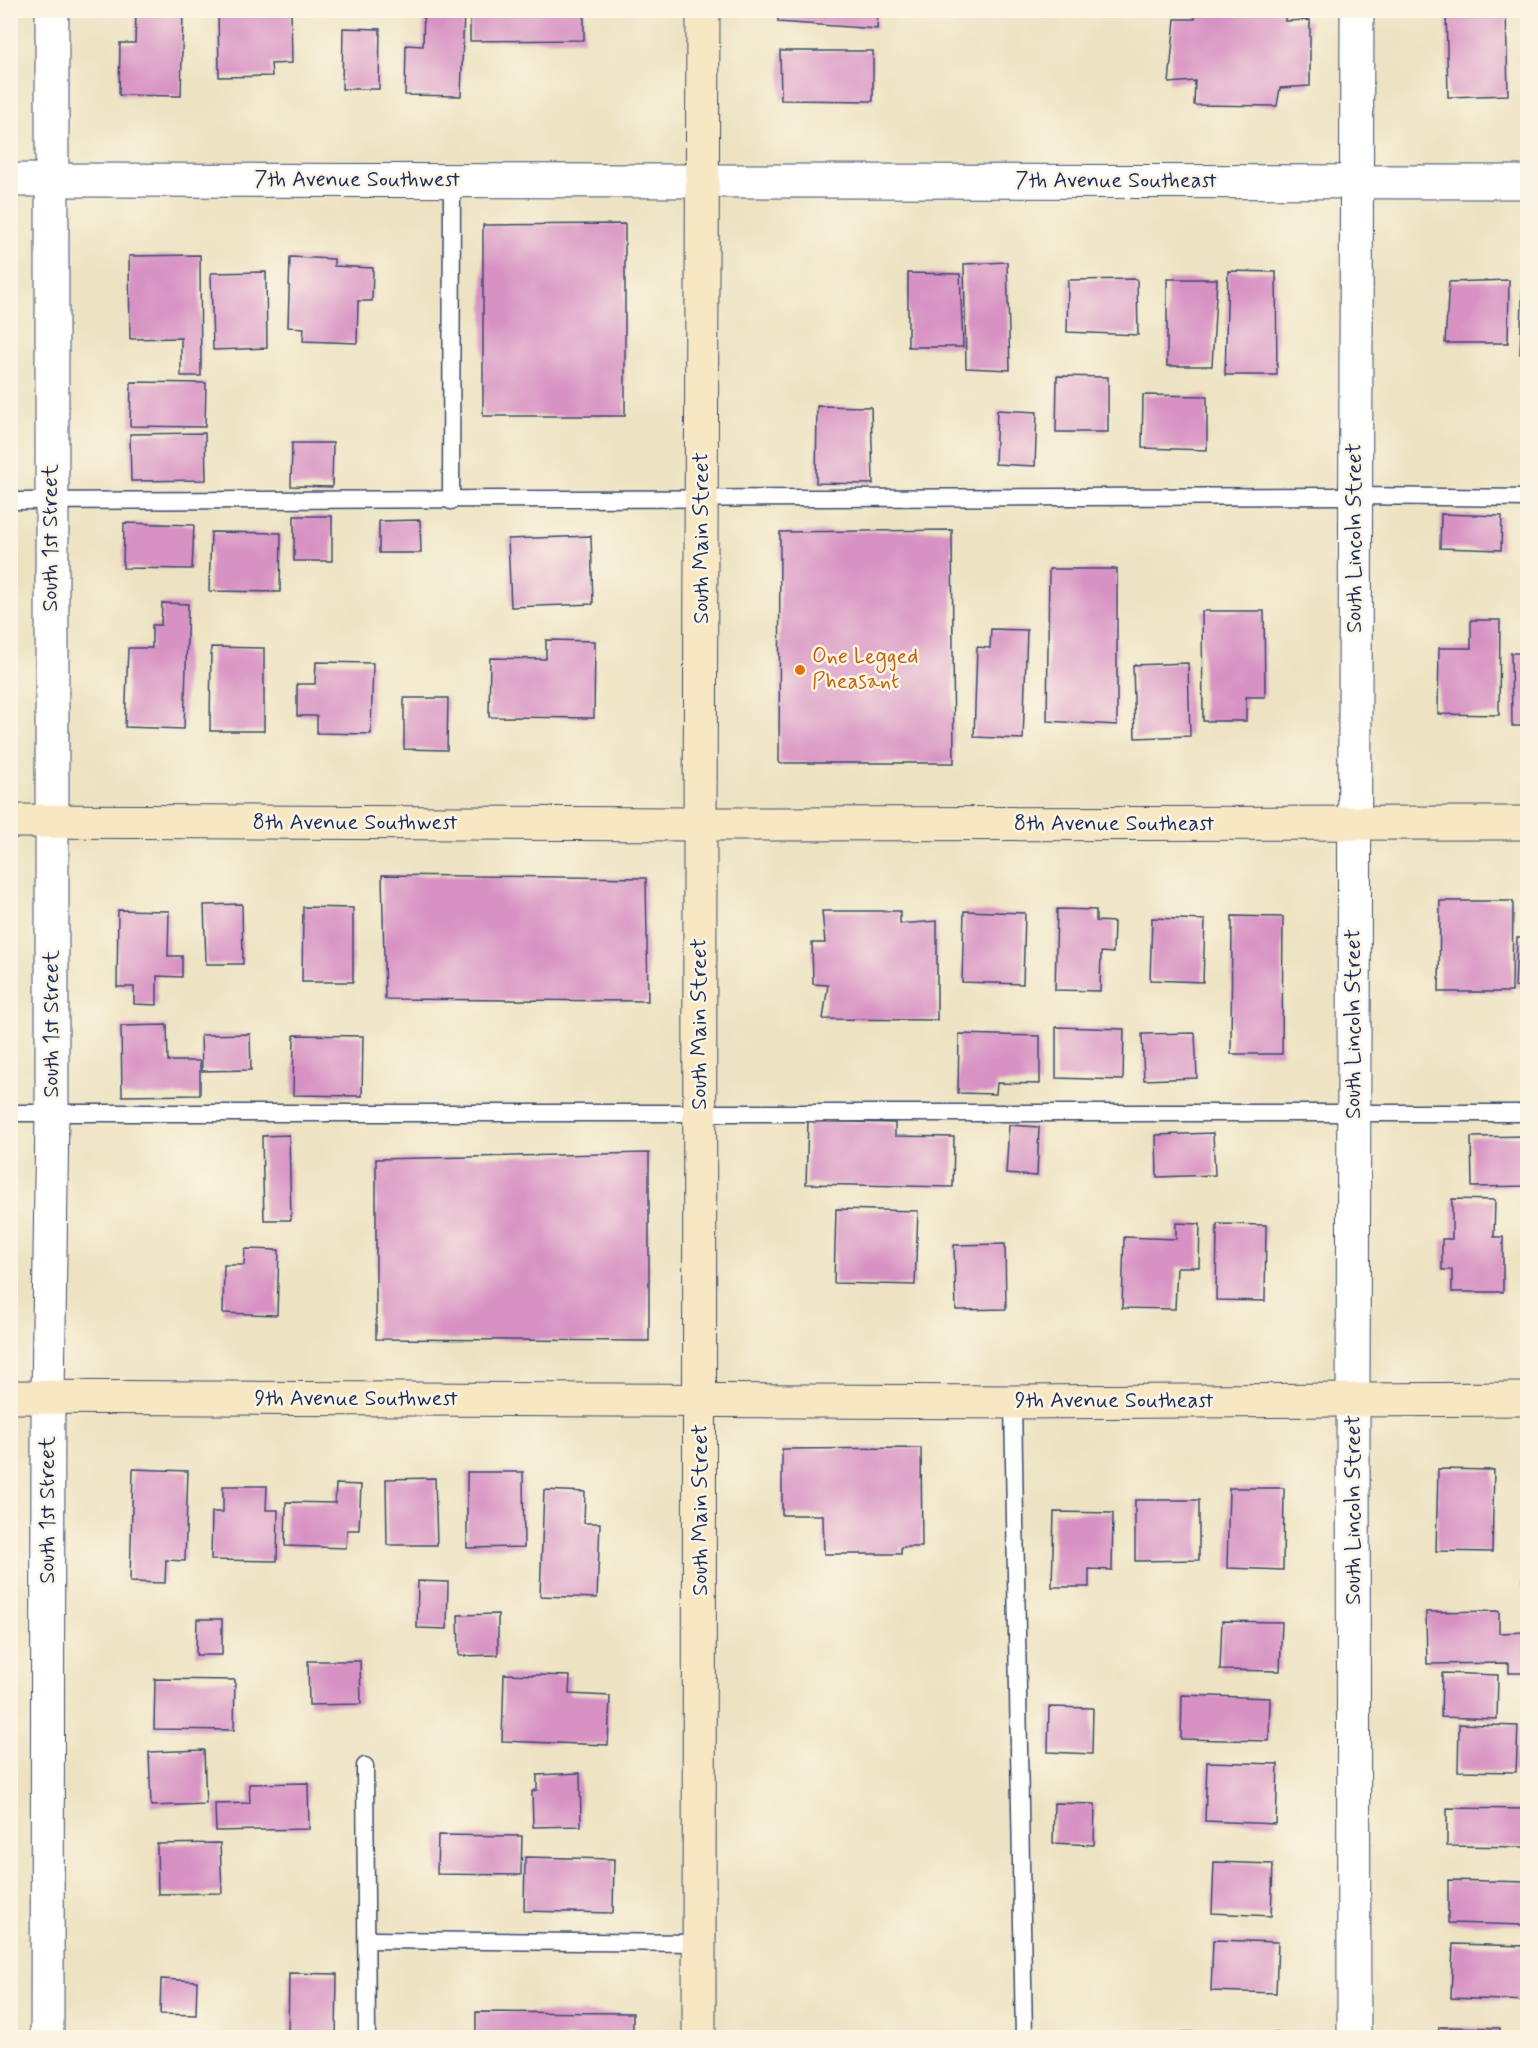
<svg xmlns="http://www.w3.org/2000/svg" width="1538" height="2048" font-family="Mynerve,sans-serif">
  <rect width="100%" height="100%" fill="#fcf5e5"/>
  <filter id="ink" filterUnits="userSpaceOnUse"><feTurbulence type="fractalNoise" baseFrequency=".0167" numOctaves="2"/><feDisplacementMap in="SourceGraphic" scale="12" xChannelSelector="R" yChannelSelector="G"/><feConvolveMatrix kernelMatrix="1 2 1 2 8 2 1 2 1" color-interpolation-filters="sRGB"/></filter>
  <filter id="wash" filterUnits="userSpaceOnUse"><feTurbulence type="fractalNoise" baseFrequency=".008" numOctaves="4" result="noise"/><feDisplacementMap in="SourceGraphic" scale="24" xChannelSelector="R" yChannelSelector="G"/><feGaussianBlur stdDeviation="1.35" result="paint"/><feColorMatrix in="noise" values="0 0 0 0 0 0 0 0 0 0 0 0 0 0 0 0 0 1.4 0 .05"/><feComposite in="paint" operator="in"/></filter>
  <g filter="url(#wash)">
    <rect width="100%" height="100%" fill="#ede3c2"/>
    <g id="blocks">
      <!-- building -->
      <g fill="#d791c3">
        <path d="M136,10H183L181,96L119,95L120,43H135Z"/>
        <path d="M218,10H291L292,63L271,64L272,76L219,77Z"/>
        <path d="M424,10H464L461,96L405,95L406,45L423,46Z"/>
        <path d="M470,10H584V40L470,41Z"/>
        <path d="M779,10H878L877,29L778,22Z"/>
        <path d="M1195,10H1285V21L1310,20V86L1280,88L1277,106L1194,105L1195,81L1169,83L1175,19H1195Z"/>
        <path d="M1446,10H1506L1508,95L1448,97Z"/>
        <path d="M343,28L380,29L379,89H342Z"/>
        <path d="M780,51H873V101L781,100Z"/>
        <path d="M625,224V416H483V225Z"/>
        <path d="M200,255L201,376H181V338L130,339L129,256Z"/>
        <path d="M290,257L334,259V266L373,268L372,301H358L357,343L303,341L304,328L288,327Z"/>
        <path d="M1007,262L1010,370L966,368L964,264Z"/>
        <path d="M1228,271L1276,272L1277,375H1225Z"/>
        <path d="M266,272L267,348L213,350L211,273Z"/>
        <path d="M908,273L960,274L963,347H908Z"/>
        <path d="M1523,275L1528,276V354H1520Z"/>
        <path d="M1137,279L1138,335L1067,332L1068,280Z"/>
        <path d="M1167,279H1217L1212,366H1167Z"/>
        <path d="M1509,280L1508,343H1445L1449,282Z"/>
        <path d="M1057,376L1108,377V432H1056Z"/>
        <path d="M131,382L206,383L205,427L130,426Z"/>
        <path d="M1143,395L1207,396V450L1142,448Z"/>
        <path d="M817,406L871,407L873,484L816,483Z"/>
        <path d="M997,410L1037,412L1035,466L995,464Z"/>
        <path d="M205,433L206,480L131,481L130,434Z"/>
        <path d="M292,443H333L332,487L291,486Z"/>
        <path d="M1441,514L1502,516L1501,550L1440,548Z"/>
        <rect x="294" y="516" width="38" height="45"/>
        <path d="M420,520L421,553H379V521Z"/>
        <path d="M124,523L194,525L192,569L123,568Z"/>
        <path d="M952,530L954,763H779L780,532Z"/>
        <path d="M211,532L281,533L280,592L209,591Z"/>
        <path d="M591,536L593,604L511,607L508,539Z"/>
        <path d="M1049,569H1117V725L1047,721Z"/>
        <path d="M162,603L188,604L184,729L125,727L128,648H152V625H161Z"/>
        <path d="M1202,611H1264L1265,697H1246V721H1203Z"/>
        <path d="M1471,620H1500L1499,715L1438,714L1439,648H1471Z"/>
        <path d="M991,629L1027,630L1023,739L974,737L977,647L990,648Z"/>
        <path d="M546,640L595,641L594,718L489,717L490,658L546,659Z"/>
        <path d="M211,647L264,648V731H210Z"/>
        <path d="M1511,653H1528V726H1512Z"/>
        <path d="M316,662L373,663L371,734L317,733V716H297V684H315Z"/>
        <path d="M1188,663L1190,736L1135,738L1133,665Z"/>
        <path d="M404,698H448L447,750L404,749Z"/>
        <path d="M382,875L646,878L648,1001L385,999Z"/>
        <path d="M1440,901H1513L1512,992H1439Z"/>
        <path d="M242,904L243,964H206L204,905Z"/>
        <path d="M303,907L353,908V982H302Z"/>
        <path d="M1057,909L1096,910V921L1114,922L1113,953L1101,952L1100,991L1055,990Z"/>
        <path d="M118,910L169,911L168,956H182V977L157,976V1005L134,1004V987H117Z"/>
        <path d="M822,911H900V924L937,921V1020L823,1019L828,985L813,984L812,943H825Z"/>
        <path d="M964,911L1025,913L1023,984L962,982Z"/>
        <path d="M1232,916L1283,917L1282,1054H1231Z"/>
        <path d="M1152,918L1205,920L1203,982L1150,980Z"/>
        <path d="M1517,938H1528V988L1515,987Z"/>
        <path d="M167,1025L168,1061H200V1095L122,1096L121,1026Z"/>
        <path d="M1056,1027L1124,1029L1123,1080L1056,1078Z"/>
        <path d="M1195,1033L1197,1078L1144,1080L1142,1034Z"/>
        <path d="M250,1034L251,1070L202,1071L201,1035Z"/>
        <path d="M959,1034L1040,1036V1084L997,1083L996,1094L958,1093Z"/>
        <path d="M294,1035L363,1036L362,1096L293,1095Z"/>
        <path d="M808,1121L895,1123V1136L954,1137L953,1187L806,1184Z"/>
        <path d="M1009,1125L1039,1127L1037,1176L1006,1174Z"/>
        <path d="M1213,1133L1215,1175L1157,1177L1156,1135Z"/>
        <path d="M289,1135L291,1220H264L262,1136Z"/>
        <path d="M1528,1136V1186L1472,1187L1471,1137Z"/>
        <path d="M649,1153V1341L376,1339V1159Z"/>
        <path d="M1452,1199L1495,1200L1494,1237H1503V1292H1452V1270H1442V1239H1452Z"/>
        <path d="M836,1209L918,1211L915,1285L834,1283Z"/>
        <path d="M1176,1223L1200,1224L1199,1267H1177L1175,1309L1122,1308L1124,1237L1176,1239Z"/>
        <path d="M1217,1224L1266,1225L1265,1301L1216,1300Z"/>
        <path d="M1005,1244L1006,1309L956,1310L954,1245Z"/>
        <path d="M245,1249L279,1250L277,1315L223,1313L224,1265H244Z"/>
        <path d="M921,1448L922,1547H901V1554H824L823,1515H782V1449Z"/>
        <path d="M133,1469L188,1471L185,1561L166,1560L165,1583L130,1582Z"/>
        <path d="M1438,1469L1494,1470L1492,1552L1436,1551Z"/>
        <path d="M467,1472H523L524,1547L467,1548Z"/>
        <path d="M435,1478L437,1545H387L386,1479Z"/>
        <path d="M336,1484L361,1485L359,1530H347L346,1548L285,1546L286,1502L335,1503Z"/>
        <path d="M223,1486H267L266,1510H278L277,1561L211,1560L212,1512H223Z"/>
        <path d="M1229,1488H1284L1283,1570L1227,1568Z"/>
        <path d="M544,1490L585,1492L584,1523H600L597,1598L540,1596Z"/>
        <path d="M1525,1493H1528V1580H1523Z"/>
        <path d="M1135,1500H1199V1560L1135,1561Z"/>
        <path d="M1054,1512L1113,1513L1112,1570L1089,1569V1587H1052Z"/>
        <path d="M418,1581L448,1582L447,1629L417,1628Z"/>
        <path d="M1499,1611V1633L1528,1632V1673H1509V1663L1427,1664L1426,1612Z"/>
        <path d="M498,1614V1655L459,1656L458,1615Z"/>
        <path d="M197,1619H222V1655H196Z"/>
        <path d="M1222,1621L1282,1622L1280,1671L1220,1670Z"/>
        <path d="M308,1661H360L361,1704L309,1705Z"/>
        <path d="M1442,1673L1498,1675L1497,1719L1441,1717Z"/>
        <path d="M504,1674L570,1676L569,1694L610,1696L608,1745L502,1741Z"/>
        <path d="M155,1679L235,1680L234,1730L154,1729Z"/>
        <path d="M1182,1695L1270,1698L1269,1741L1181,1739Z"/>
        <path d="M1049,1707L1093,1708L1092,1754L1048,1752Z"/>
        <path d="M1459,1724L1518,1726L1516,1772L1458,1771Z"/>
        <path d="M204,1750L206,1804L151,1806L149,1752Z"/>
        <path d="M1207,1762L1278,1764L1276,1824L1205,1821Z"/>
        <path d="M580,1773L581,1826L533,1827L532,1791L537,1790V1775Z"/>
        <path d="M308,1783L309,1829L216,1831L215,1804L250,1803L249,1784Z"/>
        <path d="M1054,1803L1095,1804L1094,1845L1053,1843Z"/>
        <path d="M1447,1808L1528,1809V1847L1447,1846Z"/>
        <path d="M438,1835L522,1836L521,1875L437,1874Z"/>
        <path d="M220,1843L222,1893L158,1894L157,1844Z"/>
        <path d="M525,1857L614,1859L613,1913L524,1911Z"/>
        <path d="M1214,1862L1273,1864L1271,1916L1212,1913Z"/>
        <path d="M1448,1880L1528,1882V1925L1448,1923Z"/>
        <path d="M1213,1940L1278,1942L1276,1993L1211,1991Z"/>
        <path d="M1453,1944L1528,1946V2001L1451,1998Z"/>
        <path d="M289,1973L337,1974L336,2038L288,2037Z"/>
        <path d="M161,1979L197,1981L196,2015L160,2014Z"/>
        <path d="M476,2012L633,2013V2038H476Z"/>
        <path d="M1439,2027L1500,2028V2038H1438Z"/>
        <path d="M1182,2032L1278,2033V2038H1182Z"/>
      </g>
    </g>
  </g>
  <g filter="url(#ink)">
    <use href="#blocks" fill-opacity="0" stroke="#3a4a6d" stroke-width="1.5"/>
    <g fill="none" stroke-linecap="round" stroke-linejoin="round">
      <!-- lane casing -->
      <g stroke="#3a4a6d" stroke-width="19">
        <g id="lane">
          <path d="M10,501L1356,496L1528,498"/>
          <path d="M451,501L452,180"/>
          <path d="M10,1113H1528"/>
          <path d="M1013,1402L1024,2038"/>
          <path d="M365,1766L367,2038"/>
          <path d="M368,1940L700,1943"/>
        </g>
      </g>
      <!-- street casing -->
      <g stroke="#3a4a6d" stroke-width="35">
        <g id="street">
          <path d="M10,180L1528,182"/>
          <path d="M47,2038L48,1397L52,1113V10"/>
          <path d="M1354,2038L1353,1399L1357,10"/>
        </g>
      </g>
      <!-- secondary casing -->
      <g stroke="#3a4a6d" stroke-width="35">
        <g id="secondary">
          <path d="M10,821L700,824L1528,823"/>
          <path d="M10,1397L1013,1402L1528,1399"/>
          <path d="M699,2038L700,824L703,10"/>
        </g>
      </g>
      <!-- lane -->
      <use href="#lane" stroke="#fff" stroke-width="16"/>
      <!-- street -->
      <use href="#street" stroke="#fff" stroke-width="33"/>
      <!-- secondary -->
      <use href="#secondary" stroke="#f7e8c3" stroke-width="33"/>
    </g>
  </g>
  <!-- markers -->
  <circle fill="#e8710a" stroke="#fcf5e5" stroke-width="2" cx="800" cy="670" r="6"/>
  <g text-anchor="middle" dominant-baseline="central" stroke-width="5" stroke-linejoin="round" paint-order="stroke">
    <!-- street labels -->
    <g font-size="22" fill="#1b2f5e" stroke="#fcf5e5">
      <text x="357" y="180">7th Avenue Southwest</text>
      <text x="1116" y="181">7th Avenue Southeast</text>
      <text transform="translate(51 538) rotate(-90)">South 1st Street</text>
      <text transform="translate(702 538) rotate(-90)">South Main Street</text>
      <text transform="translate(1355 538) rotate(-90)">South Lincoln Street</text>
      <text x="355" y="823">8th Avenue Southwest</text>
      <text x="1114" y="824">8th Avenue Southeast</text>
      <text transform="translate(52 1024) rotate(-90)">South 1st Street</text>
      <text transform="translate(700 1024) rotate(-90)">South Main Street</text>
      <text transform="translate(1354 1024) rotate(-90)">South Lincoln Street</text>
      <text x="356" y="1399">9th Avenue Southwest</text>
      <text x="1114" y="1401">9th Avenue Southeast</text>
      <text transform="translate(48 1510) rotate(-90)">South 1st Street</text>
      <text transform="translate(701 1510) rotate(-90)">South Main Street</text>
      <text transform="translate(1354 1510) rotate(-90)">South Lincoln Street</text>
    </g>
    <!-- food labels -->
    <g font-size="22" fill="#c56008" stroke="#fcf5e5" text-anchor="start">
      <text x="812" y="657">One Legged<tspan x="812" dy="25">Pheasant</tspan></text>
    </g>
  </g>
  <!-- margin -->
  <rect width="1538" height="2048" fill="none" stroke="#fcf5e5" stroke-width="36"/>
</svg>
